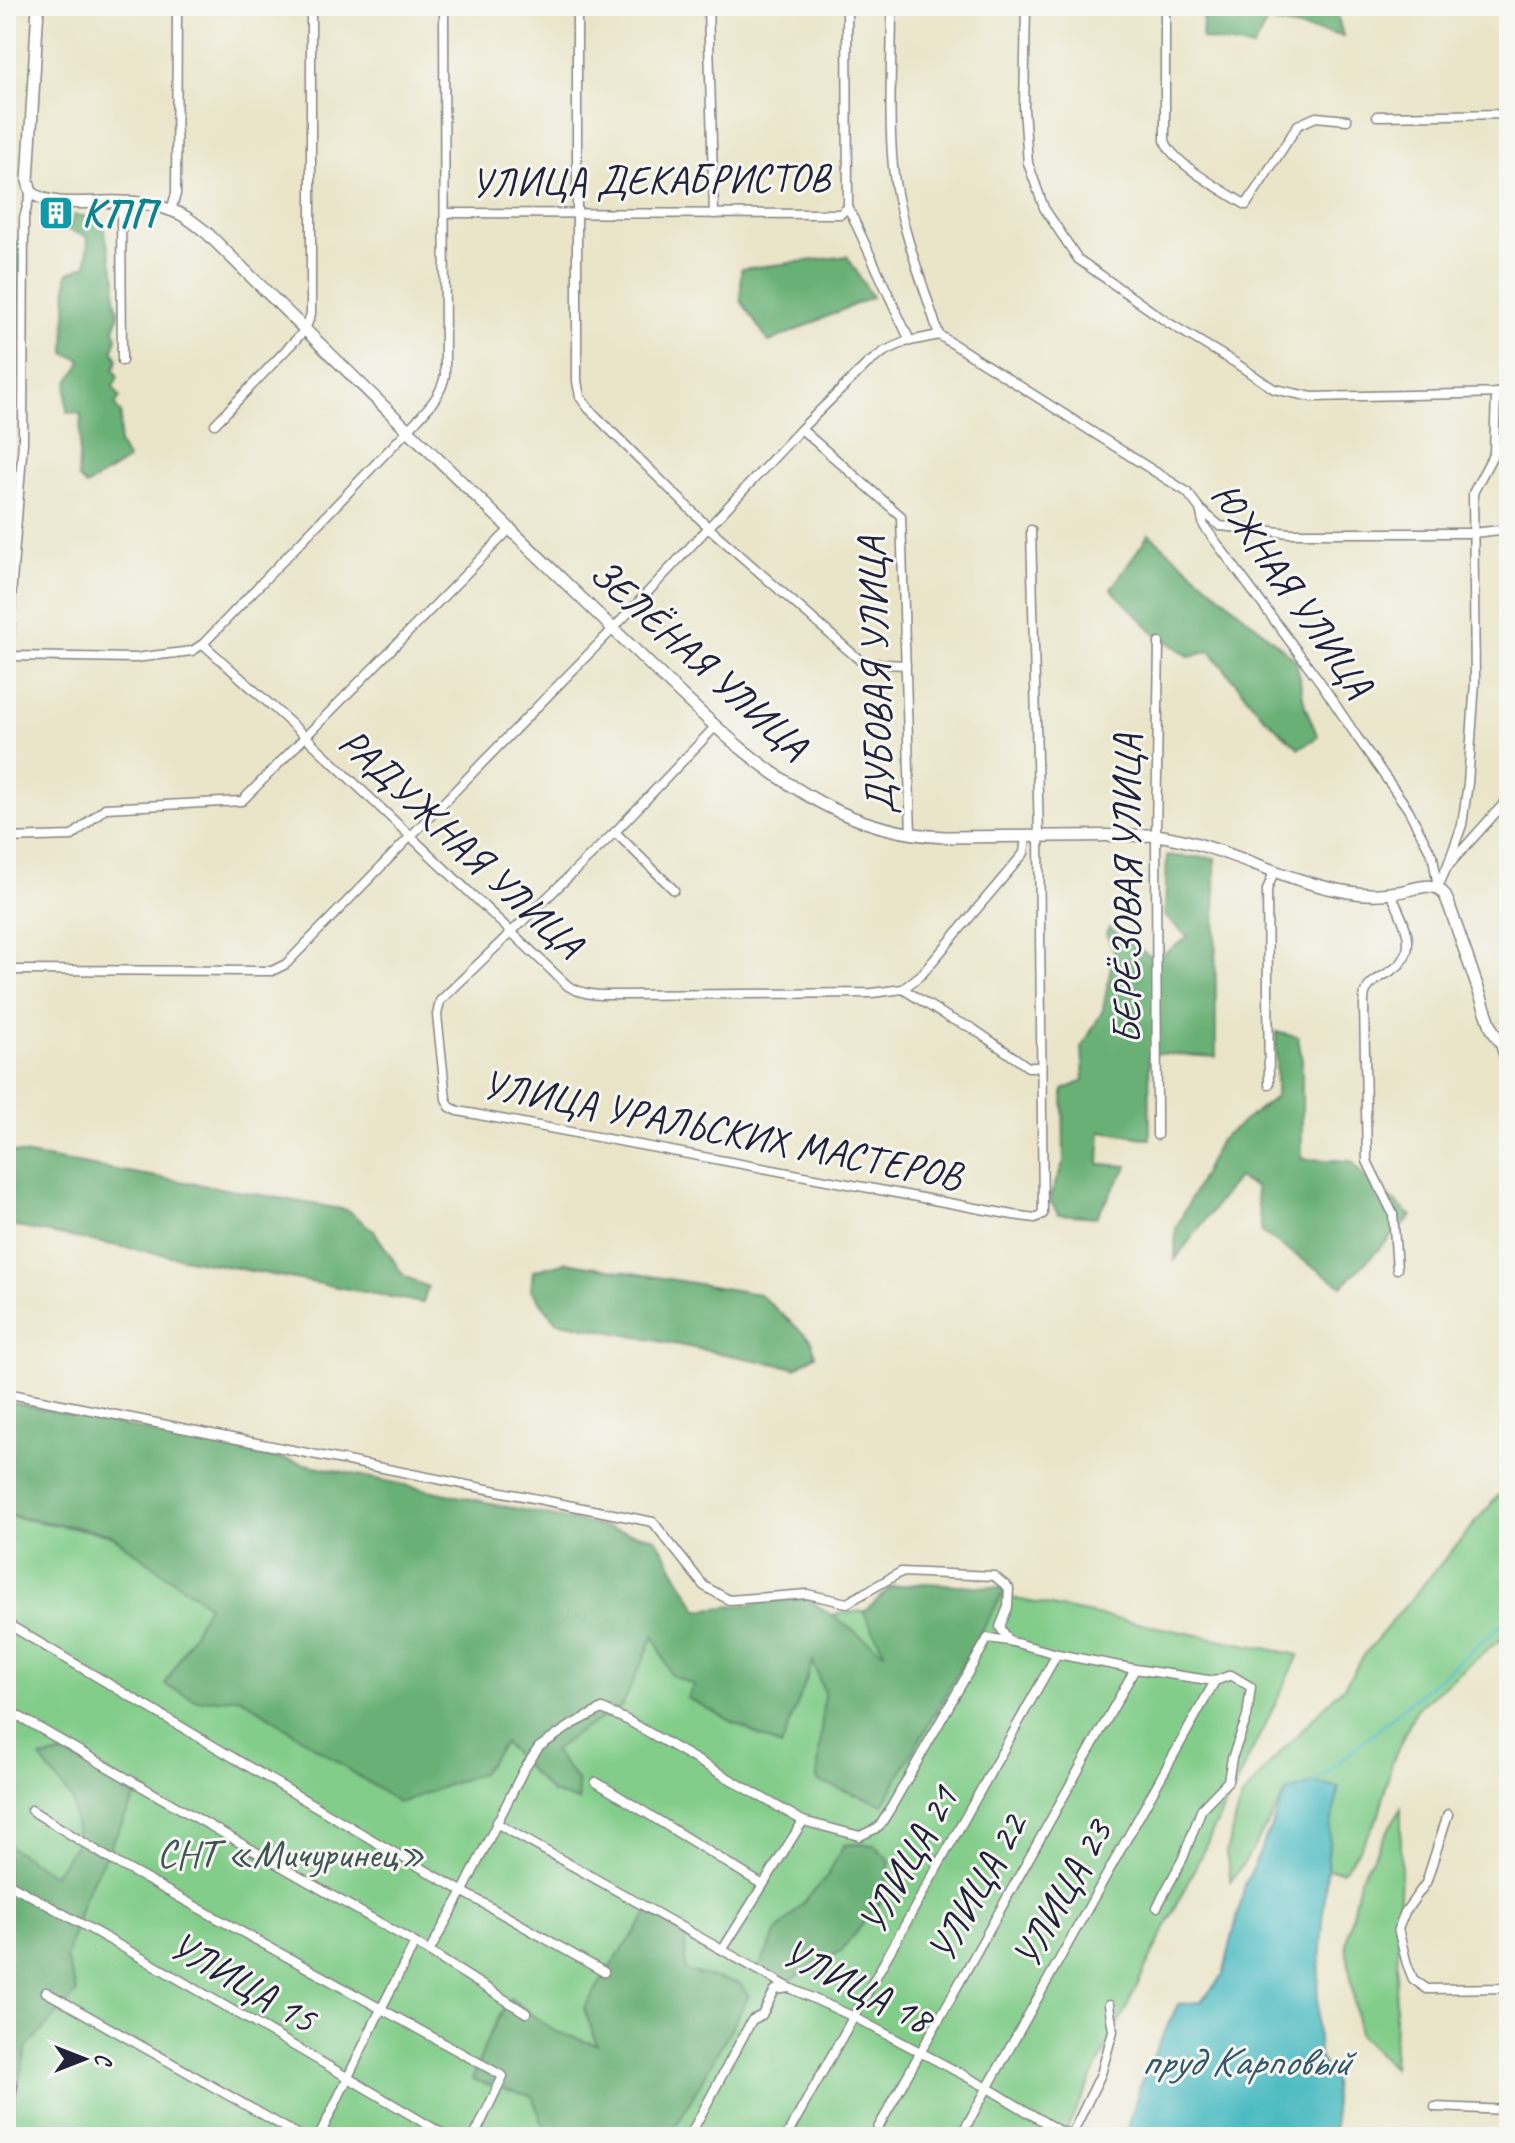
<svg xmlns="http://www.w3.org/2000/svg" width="1515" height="2143" font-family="Caveat,sans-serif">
  <rect width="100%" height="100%" fill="#f6f6f2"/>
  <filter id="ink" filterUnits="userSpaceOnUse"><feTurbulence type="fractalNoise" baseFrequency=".0125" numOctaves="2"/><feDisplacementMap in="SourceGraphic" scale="16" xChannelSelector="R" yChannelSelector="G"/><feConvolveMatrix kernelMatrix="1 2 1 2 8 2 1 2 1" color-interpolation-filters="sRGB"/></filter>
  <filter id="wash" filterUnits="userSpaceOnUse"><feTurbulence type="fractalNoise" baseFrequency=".006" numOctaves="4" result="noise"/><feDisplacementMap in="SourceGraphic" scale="32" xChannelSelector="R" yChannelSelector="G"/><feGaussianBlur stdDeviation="1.8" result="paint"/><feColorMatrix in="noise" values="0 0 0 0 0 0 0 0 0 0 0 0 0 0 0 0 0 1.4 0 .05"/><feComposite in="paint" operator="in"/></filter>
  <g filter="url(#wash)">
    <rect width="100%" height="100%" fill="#eae5c9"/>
    <!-- green -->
    <g fill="#82cd8a" stroke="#527862" stroke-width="2">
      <path d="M1509,1483V1632L1416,1709L1392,1762L1379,1815L1358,1851L1343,1871L1327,1869L1330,1829L1286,1793L1246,1860L1231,1881L1226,1853L1241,1800L1273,1760L1344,1686L1367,1651Z"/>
      <path d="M6,1516L570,1616L654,1636L995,1595L1299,1655L1063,2137H6Z"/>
      <path d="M1401,1808V1869L1393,2068L1359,2035L1346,1944L1359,1880Z"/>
    </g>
    <!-- forest -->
    <g fill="#69b076" stroke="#466958" stroke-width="2">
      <path d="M1204,6H1335L1343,36L1267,22L1253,48L1202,39Z"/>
      <path d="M74,215L101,218L116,279L115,298L119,314L114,329L117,338L113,350L118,360L114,369L118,377L113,387L120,397L115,405L121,414L119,444L128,460L86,486L78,478L81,414L67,412C67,401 64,386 71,377C77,370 79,369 81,360L65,353L67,274L87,265L88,237L68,230Z"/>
      <path d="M11,241L22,242L18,377L6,378V244Z"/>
      <path d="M847,256L872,297L769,342L741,301V269Z"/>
      <path d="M1149,534L1296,660L1305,706L1318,737L1299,748L1262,715L1210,651L1190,657L1156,634L1111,589Z"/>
      <path d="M1167,856L1215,858L1216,1057L1149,1053L1150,1139L1101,1131L1099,1164L1128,1166L1096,1217L1058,1214L1049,1199L1064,1162L1063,1090L1084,1081L1082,1047L1103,1010L1114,950L1106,934L1109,928L1155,960L1188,937L1165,916Z"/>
      <path d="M1276,1032L1298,1037L1302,1060V1159L1352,1161L1363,1176L1412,1216L1342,1286L1262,1233L1255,1187L1237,1178L1175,1260L1176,1228L1220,1140L1276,1096Z"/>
      <path d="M6,1151L347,1210L374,1231L404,1276L428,1287L423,1303L6,1225Z"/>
      <path d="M566,1262L759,1294L812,1341L815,1355L796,1368L556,1321L531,1290L533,1271Z"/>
      <path d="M6,1401L656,1538L698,1610L807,1598L885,1653L864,1613L891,1587L925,1583L1006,1588L883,1804L817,1781L824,1693L813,1662L781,1747L687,1698L694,1685L671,1675L654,1636L622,1706L580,1731L553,1751L577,1780L579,1801L552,1793L504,1743L481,1773L399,1803L240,1697L198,1701L165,1685L208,1605L108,1533L13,1516L6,1521Z"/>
      <path d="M72,1753L139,1790L84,1897L66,1958L77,1993L27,2047L6,2137V1844L53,1875L78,1842L72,1800L40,1758Z"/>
      <path d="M853,1844L875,1845L890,1861L881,1901L841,1951L781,1985L758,1970L776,1933L826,1878L844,1845Z"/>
      <path d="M650,1912L685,1936V1971L739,1983L749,1996L670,2137H548L532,2096L472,2080L489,2035L510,1998L554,2031L597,2045L584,2008L618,1955Z"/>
    </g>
    <!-- water -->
    <path fill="#4dbcc2" stroke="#386f7e" stroke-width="2" d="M1314,1783L1339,1788L1330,1829L1318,1988L1317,2025L1319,2057L1333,2080L1335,2137H1126L1140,2084L1178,2004L1201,2002L1223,1975L1245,1885L1286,1793Z"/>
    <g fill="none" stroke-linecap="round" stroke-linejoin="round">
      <!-- stream -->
      <path stroke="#4dbcc2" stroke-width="3" d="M1314,1783L1509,1619"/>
    </g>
  </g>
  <g filter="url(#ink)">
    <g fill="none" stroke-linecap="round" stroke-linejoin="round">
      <!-- minor casing -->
      <g stroke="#868482" stroke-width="11">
        <g id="minor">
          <path d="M577,6V381L580,397L589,409L709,528L863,663L906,665"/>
          <path d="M708,6L714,214"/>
          <path d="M892,6C892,59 888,114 893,167C899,224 922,280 939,335L1187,492L1200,509L1204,526L1321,683L1357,737L1408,809L1433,857L1438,887"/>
          <path d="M1026,6L1024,109L1028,163L1044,208L1078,259L1167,322L1234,362L1274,389L1312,397L1509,393"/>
          <path d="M1165,6V140C1170,162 1226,192 1246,205L1298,125L1316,117L1347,120"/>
          <path d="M1377,116L1509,114"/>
          <path d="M121,202L122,361"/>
          <path d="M848,207L910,341"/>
          <path d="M171,210L176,194L177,6"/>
          <path d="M445,213L841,214L848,207L847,6"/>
          <path d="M215,424L305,330L311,314V6"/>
          <path d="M801,429L901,516L911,834"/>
          <path d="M1201,510L1220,526L1290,533H1473L1509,529"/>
          <path d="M203,644L306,737L568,986C586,997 606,995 626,995L872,993L903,989L922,974L1024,853L1026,836"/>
          <path d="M9,656L135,658L192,651L203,644L408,430C423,413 441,398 445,375L444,6"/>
          <path d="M6,719L12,582L23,442L24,218L31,192"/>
          <path d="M715,727L615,832L440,1001L437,1015L446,1099L450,1107L458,1111L1013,1215L1035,1218L1043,1214L1039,836L1031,530"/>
          <path d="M615,832L674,890"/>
          <path d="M6,838L72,836L105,808L242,801L510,529"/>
          <path d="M1447,867L1462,825L1468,783L1475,682L1473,493L1494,453L1496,393"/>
          <path d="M1438,887L1447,867L1509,798"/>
          <path d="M1391,893C1397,908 1407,925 1408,941C1409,975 1374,971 1365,993C1364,997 1364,1001 1364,1005L1367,1161L1393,1214L1397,1269"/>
          <path d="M6,970L272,971L286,964L613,629L801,429L867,364L885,351L905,342L939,335"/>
          <path d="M903,989L949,1018L972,1028L1028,1067H1040"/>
          <path d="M1498,1039L1509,1071"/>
          <path d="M1269,1084L1267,890L1274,871"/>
          <path d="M1157,1135L1156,835L1159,643"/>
          <path d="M6,1393L653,1522L704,1586L729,1600L807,1594L847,1603L901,1572L994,1576L1009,1588L1008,1607L1000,1627L1009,1641"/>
          <path d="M6,1623L381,1845L604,1972"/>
          <path d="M6,1709L415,1943L526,2013"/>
          <path d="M596,1782L763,1885"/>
          <path d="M31,1810L115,1862L503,2076L474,2137"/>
          <path d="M1448,1814L1426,1883L1405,1912L1398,1929L1407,1964L1413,1979L1427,1989L1509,1988"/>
          <path d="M496,1823L790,1988L854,2017L988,2088L1059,2131L1072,2134L1101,2074L1113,2031L1109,2005"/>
          <path d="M6,1882C155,1964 302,2050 448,2137"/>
          <path d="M723,1949L803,1821"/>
          <path d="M429,1952L463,1891L523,1771L539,1747L573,1724L602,1709L627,1720L803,1821L860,1836L879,1827L889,1811L988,1638L1009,1641L1057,1654L1135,1669L1215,1681L1231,1675L1251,1687L1247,1717L1232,1758L1228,1781L1202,1808L1183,1858L1157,1907"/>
          <path d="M46,1992L302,2137"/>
          <path d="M1435,2107L1509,2110"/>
          <path d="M6,2122L13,2084"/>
          <path d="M319,2137L381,2009L415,1943"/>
          <path d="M689,2137L752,2020L762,2015L775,1990L789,1988"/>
          <path d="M786,2137L1057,1654"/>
          <path d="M873,2137L1135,1669"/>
          <path d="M960,2137L1215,1681"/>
        </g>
      </g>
      <!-- tertiary casing -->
      <g stroke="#868482" stroke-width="14">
        <path id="tertiary" d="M38,6L28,181L31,192C50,209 96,200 121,202C137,202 155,204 170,210C184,214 196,224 207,233C327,352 449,470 571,588C603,619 635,650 667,681C715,727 764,773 823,804C861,824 902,835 945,837L1156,835C1223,844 1283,882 1349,892C1366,895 1382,895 1398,892C1409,891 1423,884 1434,887C1443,889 1446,897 1449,905L1492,1029L1498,1039L1509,1043"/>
      </g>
      <!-- minor -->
      <use href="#minor" stroke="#fff" stroke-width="8"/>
      <!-- tertiary -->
      <use href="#tertiary" stroke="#fff" stroke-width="11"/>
    </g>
  </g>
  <!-- icons -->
  <defs>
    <g id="building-square" transform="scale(1.8)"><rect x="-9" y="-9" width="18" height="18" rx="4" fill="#0f9aa8" stroke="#f6f6f2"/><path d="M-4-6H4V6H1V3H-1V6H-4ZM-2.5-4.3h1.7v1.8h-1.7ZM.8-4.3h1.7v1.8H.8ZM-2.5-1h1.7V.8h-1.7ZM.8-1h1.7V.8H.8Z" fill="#fff"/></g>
  </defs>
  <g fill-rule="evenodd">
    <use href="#building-square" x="56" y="213"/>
  </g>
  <g text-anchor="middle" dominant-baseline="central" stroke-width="6" stroke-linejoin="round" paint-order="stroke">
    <!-- street labels -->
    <g font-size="40" fill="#22223b" stroke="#f6f6f2">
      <text transform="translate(650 180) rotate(-1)">УЛИЦА ДЕКАБРИСТОВ</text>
      <text transform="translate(1292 590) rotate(55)">ЮЖНАЯ УЛИЦА</text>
      <text transform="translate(699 659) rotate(42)">ЗЕЛЁНАЯ УЛИЦА</text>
      <text transform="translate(876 676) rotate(-92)">ДУБОВАЯ УЛИЦА</text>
      <text transform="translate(461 843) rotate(43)">РАДУЖНАЯ УЛИЦА</text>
      <text transform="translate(1127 889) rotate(-90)">БЕРЁЗОВАЯ УЛИЦА</text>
      <text transform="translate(722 1130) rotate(11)">УЛИЦА УРАЛЬСКИХ МАСТЕРОВ</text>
      <text transform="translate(908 1860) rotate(-61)">УЛИЦА 21</text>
      <text transform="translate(977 1888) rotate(-61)">УЛИЦА 22</text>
      <text transform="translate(1062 1894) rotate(-61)">УЛИЦА 23</text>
      <text transform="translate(243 1982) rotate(30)">УЛИЦА 15</text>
      <text transform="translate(857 1986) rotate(27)">УЛИЦА 18</text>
    </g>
    <!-- culture labels -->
    <g font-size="40" font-weight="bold" fill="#0d838f" stroke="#f6f6f2" text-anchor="start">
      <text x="82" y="213">КПП</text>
    </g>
    <!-- park labels -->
    <g font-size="40" fill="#3f5553" stroke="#f6f6f2">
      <text x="291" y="1854">СНТ «Мичуринец»</text>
    </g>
    <!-- water labels -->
    <g font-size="42" font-style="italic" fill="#31586a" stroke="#f6f6f2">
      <text x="1245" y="2061">пруд Карповый</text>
    </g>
  </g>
  <!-- margin -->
  <rect width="1515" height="2143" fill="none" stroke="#f6f6f2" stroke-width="32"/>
  <!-- north arrow -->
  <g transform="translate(84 2059) rotate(90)" stroke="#f6f6f2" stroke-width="6" paint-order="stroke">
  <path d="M0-6L14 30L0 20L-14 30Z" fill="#22223b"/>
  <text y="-12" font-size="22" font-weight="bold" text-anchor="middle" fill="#22223b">С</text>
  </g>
</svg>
